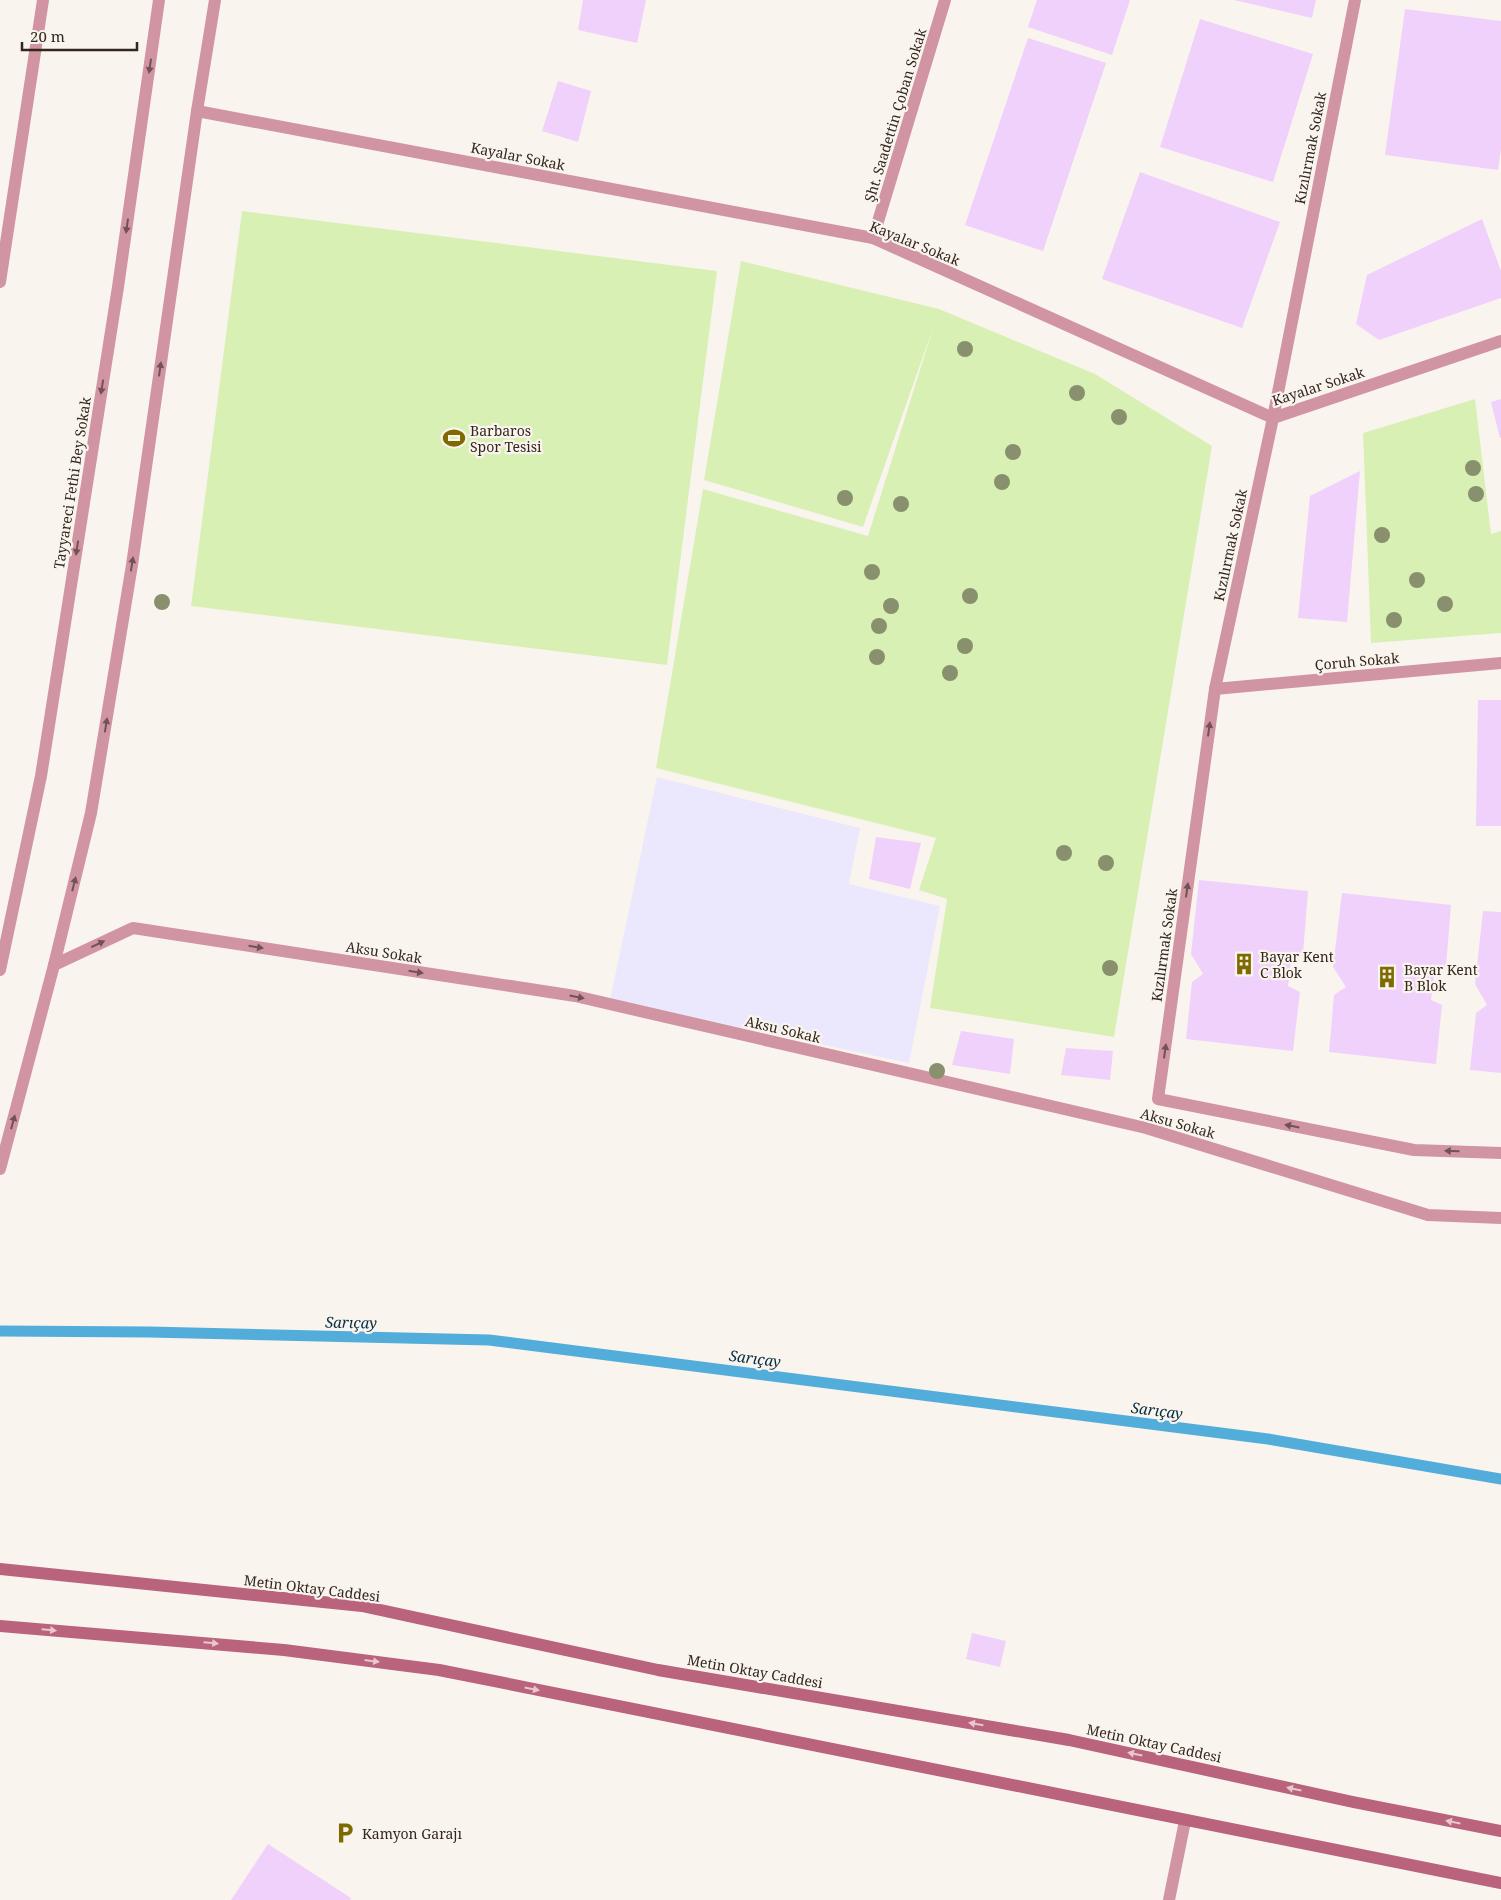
<svg xmlns="http://www.w3.org/2000/svg" width="1501" height="1900" font-family="'Noto Serif',serif">
  <rect width="100%" height="100%" fill="#faf4ef"/>
  <!-- industrial -->
  <path fill="#ebe8fe" d="M657,777L860,828L849,884L940,906L909,1063L610,1000Z"/>
  <!-- green -->
  <g fill="#d9f0b5">
    <path d="M242,211L717,271L667,665L191,606Z"/>
    <path d="M741,261L939,309L1095,374L1212,446L1114,1037L930,1008L947,899L919,890L936,838L656,768L703,489L868,536L933,328L863,527L704,480Z"/>
    <path d="M1475,399L1491,534L1501,531V633L1371,643L1363,433Z"/>
  </g>
  <g fill="none" stroke-linecap="round" stroke-linejoin="round">
    <!-- stream -->
    <path stroke="#52adda" stroke-width="11" d="M0,1331L149,1332L489,1340L1268,1439L1501,1479"/>
  </g>
  <!-- building -->
  <g fill="#f0d1fb">
    <path d="M583,0H646L637,43L578,30Z"/>
    <path d="M1037,0H1130L1112,55L1028,27Z"/>
    <path d="M1234,0H1316L1312,18Z"/>
    <path d="M1405,9L1501,21V149L1498,170L1385,155Z"/>
    <path d="M1200,19L1313,54L1273,182L1160,147Z"/>
    <path d="M1028,38L1106,63L1043,251L965,225Z"/>
    <path d="M558,81L591,91L578,142L542,131Z"/>
    <path d="M1140,172L1280,222L1242,328L1102,279Z"/>
    <path d="M1482,219L1501,271V298L1379,340L1356,324L1367,275Z"/>
    <path d="M1501,399V438H1500L1491,402Z"/>
    <path d="M1360,471L1347,622L1298,618L1310,496Z"/>
    <path d="M1478,700H1501V826H1476Z"/>
    <path d="M876,837L921,843L910,889L869,879Z"/>
    <path d="M1199,880L1308,891L1303,953H1292L1288,986L1300,992L1293,1051L1186,1039L1192,982L1203,974L1191,954Z"/>
    <path d="M1342,893L1451,905L1446,967H1435L1431,1000L1442,1005L1436,1064L1329,1052L1334,995L1346,987L1333,967Z"/>
    <path d="M1483,911L1501,912V1073L1470,1070L1476,1013L1487,1005L1475,984Z"/>
    <path d="M961,1031L1014,1039L1010,1074L952,1065Z"/>
    <path d="M1066,1048L1113,1051L1110,1080L1061,1075Z"/>
    <path d="M972,1633L1006,1641L1000,1667L966,1659Z"/>
    <path d="M268,1844L351,1898L350,1900H231Z"/>
  </g>
  <g fill="none" stroke-linecap="round" stroke-linejoin="round">
    <!-- minor -->
    <g stroke="#d194a3" stroke-width="12">
      <path d="M1355,0L1273,418L1215,689L1158,1099L1414,1150L1501,1153"/>
      <path d="M197,111L873,238L1273,418L1501,341"/>
      <path d="M873,238L945,0"/>
      <path d="M0,282L43,0"/>
      <path d="M1215,689L1501,663"/>
      <path d="M54,965L133,928L575,996L1146,1128L1428,1215L1501,1218"/>
      <path d="M0,970L41,776L118,287L159,0"/>
      <path d="M0,1169L54,965L91,813L132,565L197,111L215,0"/>
      <path d="M1169,1900L1185,1821"/>
    </g>
    <!-- secondary -->
    <g stroke="#ba637c" stroke-width="12">
      <path d="M0,1569L362,1606L658,1670L1069,1740L1353,1802L1501,1831"/>
      <path d="M0,1626L284,1650L439,1670L1501,1883"/>
    </g>
  </g>
  <!-- trees -->
  <g fill="#89906d">
    <circle cx="965" cy="349" r="8"/>
    <circle cx="1077" cy="393" r="8"/>
    <circle cx="1119" cy="417" r="8"/>
    <circle cx="1013" cy="452" r="8"/>
    <circle cx="1473" cy="468" r="8"/>
    <circle cx="1002" cy="482" r="8"/>
    <circle cx="1476" cy="494" r="8"/>
    <circle cx="845" cy="498" r="8"/>
    <circle cx="901" cy="504" r="8"/>
    <circle cx="1382" cy="535" r="8"/>
    <circle cx="872" cy="572" r="8"/>
    <circle cx="1417" cy="580" r="8"/>
    <circle cx="970" cy="596" r="8"/>
    <circle cx="162" cy="602" r="8"/>
    <circle cx="1445" cy="604" r="8"/>
    <circle cx="891" cy="606" r="8"/>
    <circle cx="1394" cy="620" r="8"/>
    <circle cx="879" cy="626" r="8"/>
    <circle cx="965" cy="646" r="8"/>
    <circle cx="877" cy="657" r="8"/>
    <circle cx="950" cy="673" r="8"/>
    <circle cx="1064" cy="853" r="8"/>
    <circle cx="1106" cy="863" r="8"/>
    <circle cx="1110" cy="968" r="8"/>
    <circle cx="937" cy="1071" r="8"/>
  </g>
  <!-- one-way arrows -->
  <defs><path id="oneway-solid" d="M-6-.8H1V-3.2L6.5 0L1 3.2V.8H-6Z" transform="scale(1.25)"/></defs>
  <g fill="#725353">
    <use href="#oneway-solid" transform="translate(150 66) rotate(98)"/>
    <use href="#oneway-solid" transform="translate(127 226) rotate(98)"/>
    <use href="#oneway-solid" transform="translate(160 369) rotate(-82)"/>
    <use href="#oneway-solid" transform="translate(102 387) rotate(99)"/>
    <use href="#oneway-solid" transform="translate(77 548) rotate(99)"/>
    <use href="#oneway-solid" transform="translate(132 564) rotate(-81)"/>
    <use href="#oneway-solid" transform="translate(106 725) rotate(-81)"/>
    <use href="#oneway-solid" transform="translate(1209 729) rotate(-82)"/>
    <use href="#oneway-solid" transform="translate(74 884) rotate(-76)"/>
    <use href="#oneway-solid" transform="translate(1187 890) rotate(-82)"/>
    <use href="#oneway-solid" transform="translate(98 944) rotate(-25)"/>
    <use href="#oneway-solid" transform="translate(256 947) rotate(9)"/>
    <use href="#oneway-solid" transform="translate(416 972) rotate(9)"/>
    <use href="#oneway-solid" transform="translate(577 997) rotate(11)"/>
    <use href="#oneway-solid" transform="translate(1165 1051) rotate(-82)"/>
    <use href="#oneway-solid" transform="translate(13 1122) rotate(-75)"/>
    <use href="#oneway-solid" transform="translate(1292 1126) rotate(-169)"/>
    <use href="#oneway-solid" transform="translate(1452 1151) rotate(-178)"/>
  </g>
  <g fill="#e7c8cc">
    <use href="#oneway-solid" transform="translate(49 1630) rotate(5)"/>
    <use href="#oneway-solid" transform="translate(211 1643) rotate(5)"/>
    <use href="#oneway-solid" transform="translate(372 1661) rotate(7)"/>
    <use href="#oneway-solid" transform="translate(532 1689) rotate(11)"/>
    <use href="#oneway-solid" transform="translate(976 1724) rotate(-170)"/>
    <use href="#oneway-solid" transform="translate(1135 1754) rotate(-168)"/>
    <use href="#oneway-solid" transform="translate(1294 1789) rotate(-168)"/>
    <use href="#oneway-solid" transform="translate(1453 1822) rotate(-169)"/>
  </g>
  <!-- icons -->
  <defs>
    <g id="stadium-bare" transform="scale(1.725)"><path d="M0-5a6.5 5 0 1 0 0 10a6.5 5 0 1 0 0-10ZM-3.5-1.8h7v3.6h-7Z" fill="#7e6a01" stroke="#faf4ef" stroke-width="2.5" paint-order="stroke"/></g>
    <g id="building-bare" transform="scale(1.725)"><path d="M-4-6H4V6H1V3H-1V6H-4ZM-2.5-4.3h1.7v1.8h-1.7ZM.8-4.3h1.7v1.8H.8ZM-2.5-1h1.7V.8h-1.7ZM.8-1h1.7V.8H.8Z" fill="#7e6a01" stroke="#faf4ef" stroke-width="2.5" paint-order="stroke"/></g>
    <g id="parking-bare" transform="scale(1.725)"><path d="M-3.5-5.5H1a3.5 3.5 0 0 1 0 7H-1V5.5H-3.5ZM-1-3.4V-.6H.8a1.4 1.4 0 0 0 0-2.8Z" fill="#7e6a01" stroke="#faf4ef" stroke-width="2.5" paint-order="stroke"/></g>
  </defs>
  <g fill-rule="evenodd">
    <use href="#stadium-bare" x="454" y="438"/>
    <use href="#building-bare" x="1244" y="964"/>
    <use href="#building-bare" x="1387" y="977"/>
    <use href="#parking-bare" x="345" y="1833"/>
  </g>
  <g text-anchor="middle" dominant-baseline="central" stroke-width="4.5" stroke-linejoin="round" paint-order="stroke">
    <!-- street labels -->
    <g font-size="14" fill="#33271d" stroke="#faf4ef">
      <text transform="translate(895 115) rotate(-73)">Şht. Saadettin Çoban Sokak</text>
      <text transform="translate(1310 148) rotate(-79)">Kızılırmak Sokak</text>
      <text transform="translate(518 156) rotate(11)">Kayalar Sokak</text>
      <text transform="translate(915 243) rotate(22)">Kayalar Sokak</text>
      <text transform="translate(1318 386) rotate(-18)">Kayalar Sokak</text>
      <text transform="translate(72 483) rotate(-81)">Tayyareci Fethi Bey Sokak</text>
      <text transform="translate(1230 545) rotate(-78)">Kızılırmak Sokak</text>
      <text transform="translate(1357 661) rotate(-5)">Çoruh Sokak</text>
      <text transform="translate(1164 945) rotate(-82)">Kızılırmak Sokak</text>
      <text transform="translate(384 952) rotate(9)">Aksu Sokak</text>
      <text transform="translate(783 1029) rotate(13)">Aksu Sokak</text>
      <text transform="translate(1178 1123) rotate(16)">Aksu Sokak</text>
      <text transform="translate(312 1588) rotate(7)">Metin Oktay Caddesi</text>
      <text transform="translate(755 1671) rotate(10)">Metin Oktay Caddesi</text>
      <text transform="translate(1154 1743) rotate(12)">Metin Oktay Caddesi</text>
    </g>
    <!-- poi labels -->
    <g font-size="14" fill="#33271d" stroke="#faf4ef" text-anchor="start">
      <text x="470" y="430">Barbaros<tspan x="470" dy="16">Spor Tesisi</tspan></text>
      <text x="1260" y="956">Bayar Kent<tspan x="1260" dy="16">C Blok</tspan></text>
      <text x="1404" y="969">Bayar Kent<tspan x="1404" dy="16">B Blok</tspan></text>
      <text x="362" y="1833">Kamyon Garajı</text>
    </g>
    <!-- water labels -->
    <g font-size="15" font-style="italic" fill="#053042" stroke="#faf4ef">
      <text transform="translate(351 1322) rotate(1)">Sarıçay</text>
      <text transform="translate(755 1358) rotate(7)">Sarıçay</text>
      <text transform="translate(1157 1410) rotate(7)">Sarıçay</text>
    </g>
  </g>
  <!-- scale -->
  <path d="M22 42v8h115v-8" fill="none" stroke="#33271d" stroke-width="2.5"/>
  <text x="30" y="42" font-size="15" fill="#33271d" stroke="#faf4ef" stroke-width="4" paint-order="stroke">20 m</text>
</svg>
